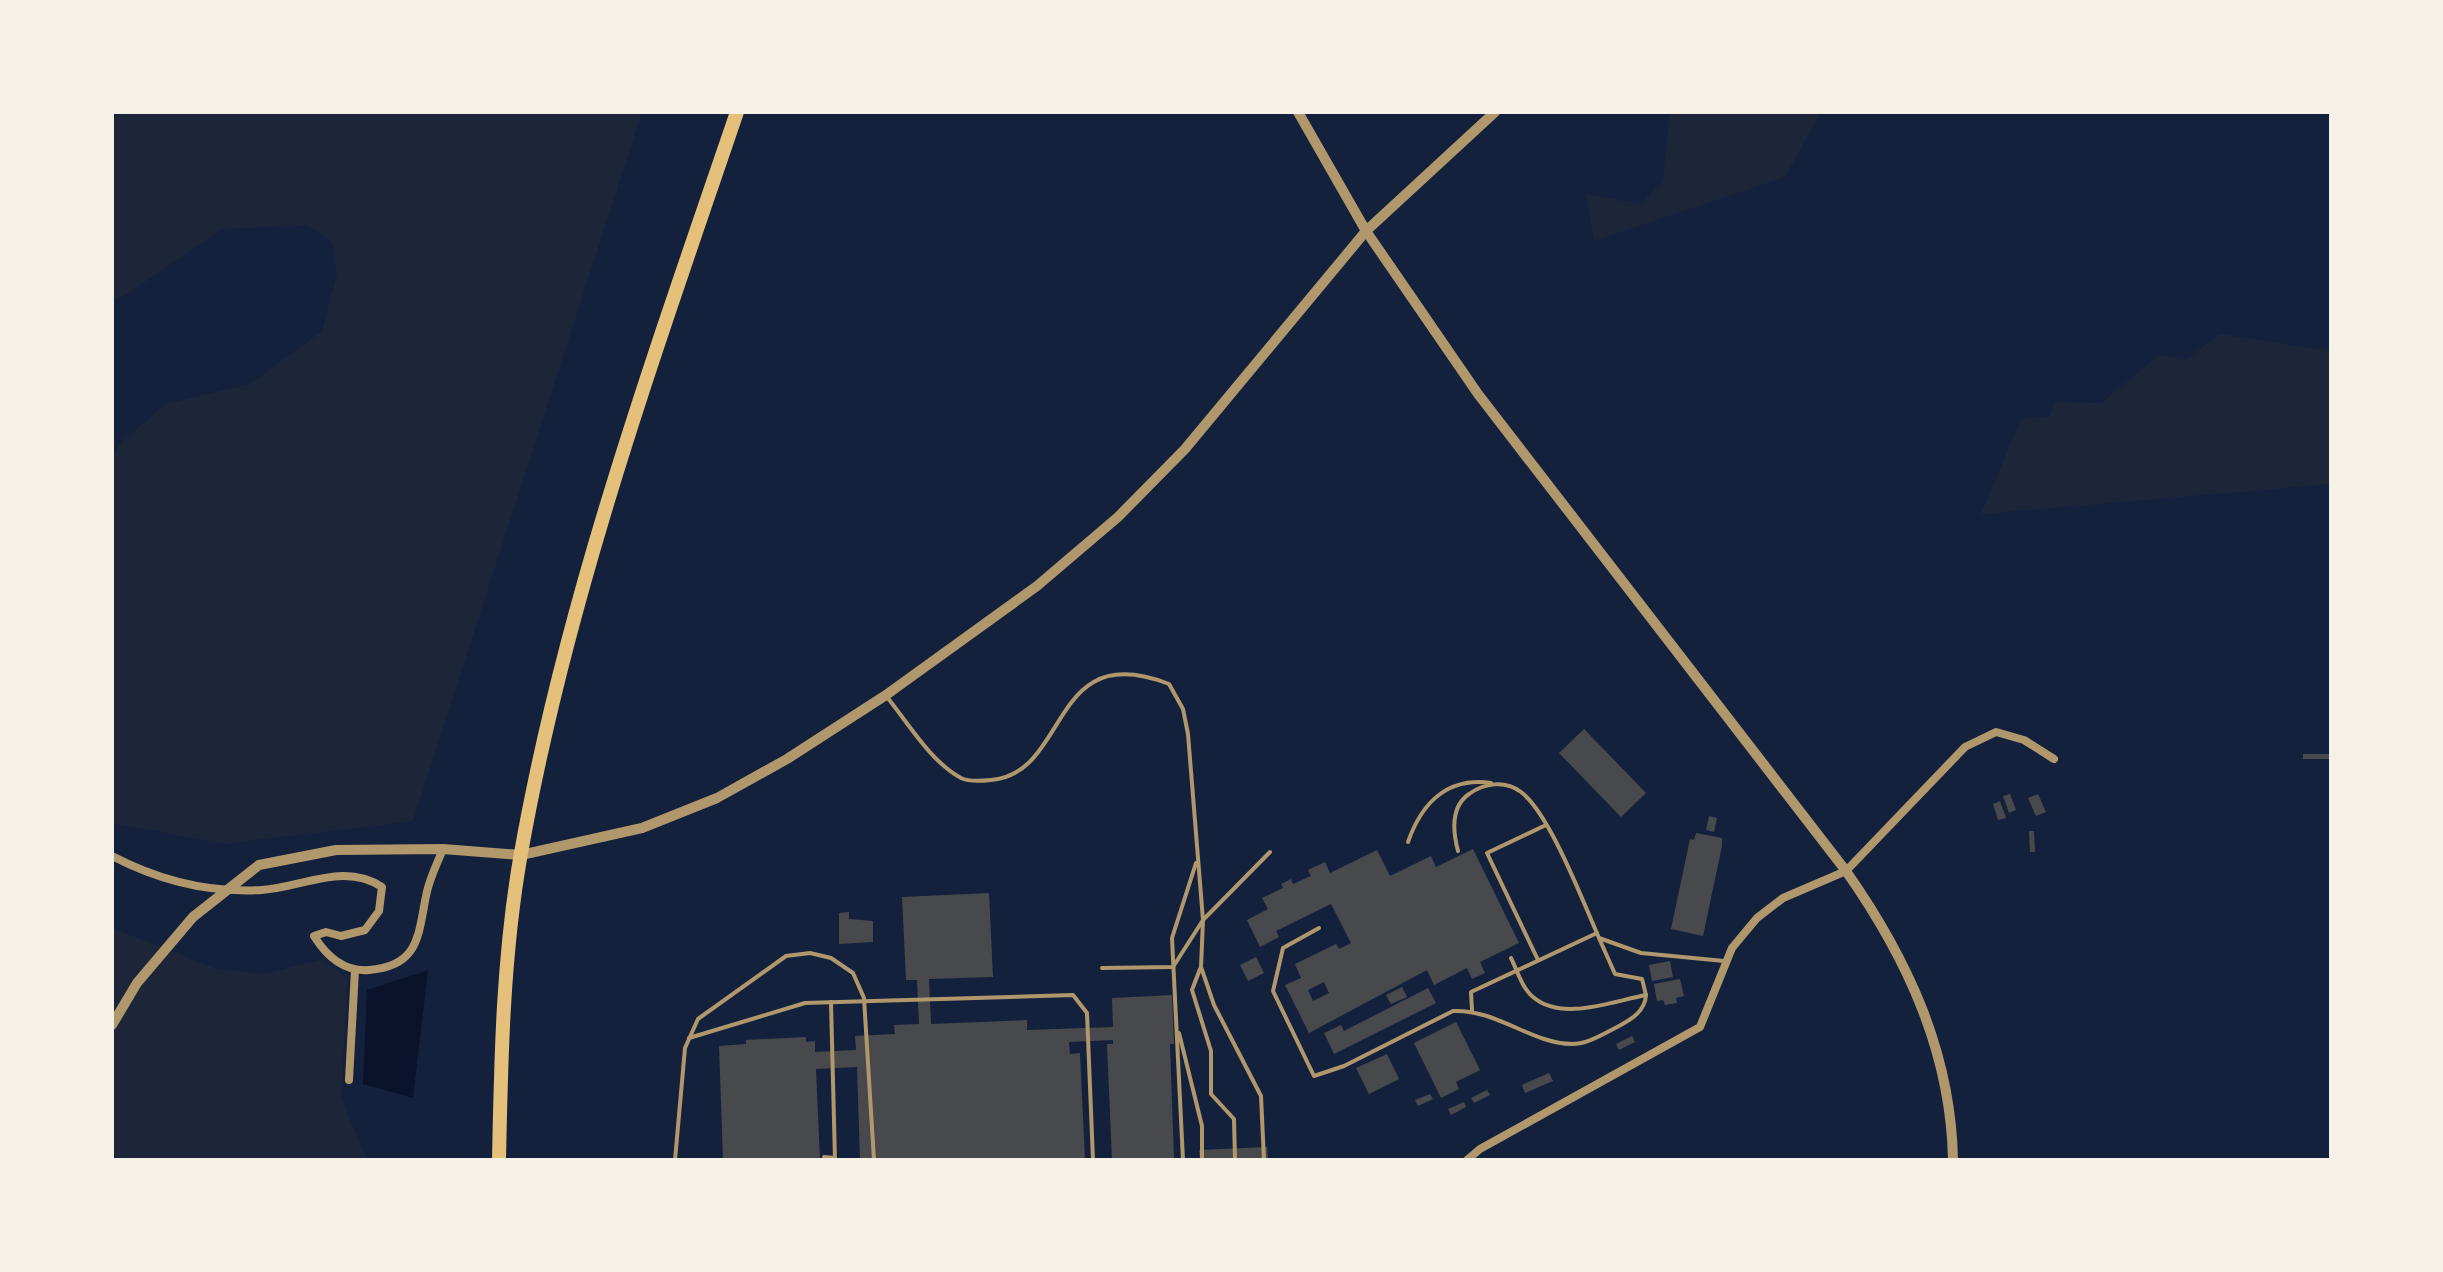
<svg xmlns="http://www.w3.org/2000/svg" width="2443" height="1272" font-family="'Work Sans',sans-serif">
  <rect width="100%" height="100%" fill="#14213d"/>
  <!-- green -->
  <g fill="#1d2539">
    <path d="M112,112H642L413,821L224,844L112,823V467L118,445L165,404L250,384L322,331L337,274L332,242L307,225L222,229L126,295L112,301Z"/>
    <path d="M1669,112H1821L1785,177L1594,241L1586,194L1640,204L1663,182Z"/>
    <path d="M2220,334L2331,351V484L1981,514L2021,419L2049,416L2056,402L2101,403L2159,355L2187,359Z"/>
    <path d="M112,928L217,969L265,974L323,959L348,979L341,1098L367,1160H112Z"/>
  </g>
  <!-- water -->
  <path fill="#0b132b" d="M428,970L413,1098L363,1084L367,990Z"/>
  <!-- building -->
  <g fill="#48494c" fill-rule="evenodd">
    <path d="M1584,729L1646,793L1621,817L1559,753Z"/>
    <rect x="2303" y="754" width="28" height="5"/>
    <path d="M2010,794L2016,810L2009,813L2003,796Z"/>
    <path d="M2038,794L2046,812L2036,816L2028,798Z"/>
    <path d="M2000,801L2006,818L1998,820L1993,804Z"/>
    <path d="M1709,816L1717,818L1714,832L1706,830Z"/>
    <path d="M2029,831H2034L2035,852H2030Z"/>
    <path d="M1696,833L1722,838V846L1703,936L1671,929L1690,839L1694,840Z"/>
    <path d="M1473,849L1519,943L1480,962L1485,973L1472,979L1467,968L1434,985L1427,970L1309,1033L1285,985L1301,978L1295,964L1336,944L1339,949L1351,943L1331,904L1276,931L1279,937L1260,947L1247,920L1268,909L1262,898L1283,888L1281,884L1291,879L1293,884L1311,876L1308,870L1325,862L1330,873L1377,850L1390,876L1431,856L1436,867ZM1324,982L1329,993L1313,1001L1308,990Z"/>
    <path d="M989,893L993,977L929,979L931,1024L1027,1020V1030L1113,1027L1112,998L1172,995L1174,1044H1170L1174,1160H1112L1107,1044H1113V1040L1069,1042L1070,1054L1080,1053L1085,1160H860L857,1067L816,1069L820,1160H723L719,1046L746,1044V1040L806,1037V1042L815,1041V1052L856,1050L855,1036L895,1034L894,1025L919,1024L917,980H906L902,897Z"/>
    <path d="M849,912V919L873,921V942L839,944V913Z"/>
    <path d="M1256,957L1264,973L1248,981L1240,965Z"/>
    <path d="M1670,961L1673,977L1652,981L1649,965Z"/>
    <path d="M1680,979L1684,996L1676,998L1677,1003L1665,1005L1663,1000L1657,1001L1654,984Z"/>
    <path d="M1402,987L1407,997L1391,1004L1386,995Z"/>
    <path d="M1428,988L1436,1003L1334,1054L1324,1033L1341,1025L1344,1031Z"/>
    <path d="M1456,1022L1480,1070L1456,1082L1459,1089L1441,1098L1414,1043Z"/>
    <path d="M1632,1036L1635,1042L1619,1050L1616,1044Z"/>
    <path d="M1387,1054L1399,1079L1369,1094L1356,1068Z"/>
    <path d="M1549,1073L1553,1081L1525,1093L1522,1085Z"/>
    <path d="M1487,1090L1490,1095L1474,1103L1471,1098Z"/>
    <path d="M1430,1094L1433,1099L1418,1106L1415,1100Z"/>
    <path d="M1464,1102L1466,1107L1451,1115L1448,1109Z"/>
    <path d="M1267,1147L1268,1160H1200L1199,1150Z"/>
  </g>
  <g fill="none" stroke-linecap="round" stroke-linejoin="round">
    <!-- service -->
    <g stroke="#b1986c" stroke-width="4">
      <path d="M887,697C908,723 931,762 961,778C969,782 982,781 991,780C1071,773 1048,637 1169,684L1183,709L1188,734L1203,920L1201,967L1214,1005L1261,1096L1264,1160"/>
      <path d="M1408,842C1422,802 1448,777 1491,783"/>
      <path d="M1458,851C1453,832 1450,807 1469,794C1484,783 1505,780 1521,792C1550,814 1583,902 1599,938L1641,953L1724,961"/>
      <path d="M1319,928L1283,948L1273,991L1314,1076L1344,1066L1453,1011C1497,1009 1532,1044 1572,1044C1588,1044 1605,1033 1619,1026C1632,1019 1645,1011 1646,995"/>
      <path d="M1511,958C1517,970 1522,988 1533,997C1562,1022 1613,1001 1646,995L1642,979L1615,974L1599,938"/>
      <path d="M1538,960L1487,853L1546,825"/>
      <path d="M1102,968L1173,967L1203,920L1270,852"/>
      <path d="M1200,969L1192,990L1211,1051V1094L1234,1119L1235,1160"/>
      <path d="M831,1002L835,1160"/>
      <path d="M1472,1010L1471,992L1597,933"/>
      <path d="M1179,1033L1202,1126V1160"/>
      <path d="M689,1038L805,1003L1073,995L1087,1013L1093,1160"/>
      <path d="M824,1157L835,1158"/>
      <path d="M675,1160L685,1048L698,1019L786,956L810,953L831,958L853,973L864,998L874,1160"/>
      <path d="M719,1160H720"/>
      <path d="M1183,1160L1172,938L1196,863"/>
    </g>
    <!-- minor -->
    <g stroke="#b1986c" stroke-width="8">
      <path d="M112,856C158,880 210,893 262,890C304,887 344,862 382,887L379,911L365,930L341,936L326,932L314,936C327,957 344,972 369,970C419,966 418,936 426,896C429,879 437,864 443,849"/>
      <path d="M349,1080L355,970"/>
      <path d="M1467,1160L1480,1149L1700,1027L1732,948L1757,918L1783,898L1846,871L1965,747L1996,732L2024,740L2054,759"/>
    </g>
    <!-- tertiary -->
    <g stroke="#b1986c" stroke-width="10">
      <path d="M1495,112L1366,231L1478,394L1846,871C1907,958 1951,1052 1953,1160"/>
      <path d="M112,1025L137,983L193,917L259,865L336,850L443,849L521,855L642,828L717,798L787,759L886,695L1037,586L1118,517L1185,449L1366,231L1298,112"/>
    </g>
    <!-- trunk -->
    <path stroke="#e5c07b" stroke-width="14" d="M499,1160C501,1058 503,954 521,853C566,599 654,356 737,112"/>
  </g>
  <!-- border -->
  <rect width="2443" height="1272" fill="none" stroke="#f6f1e7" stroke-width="228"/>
</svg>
